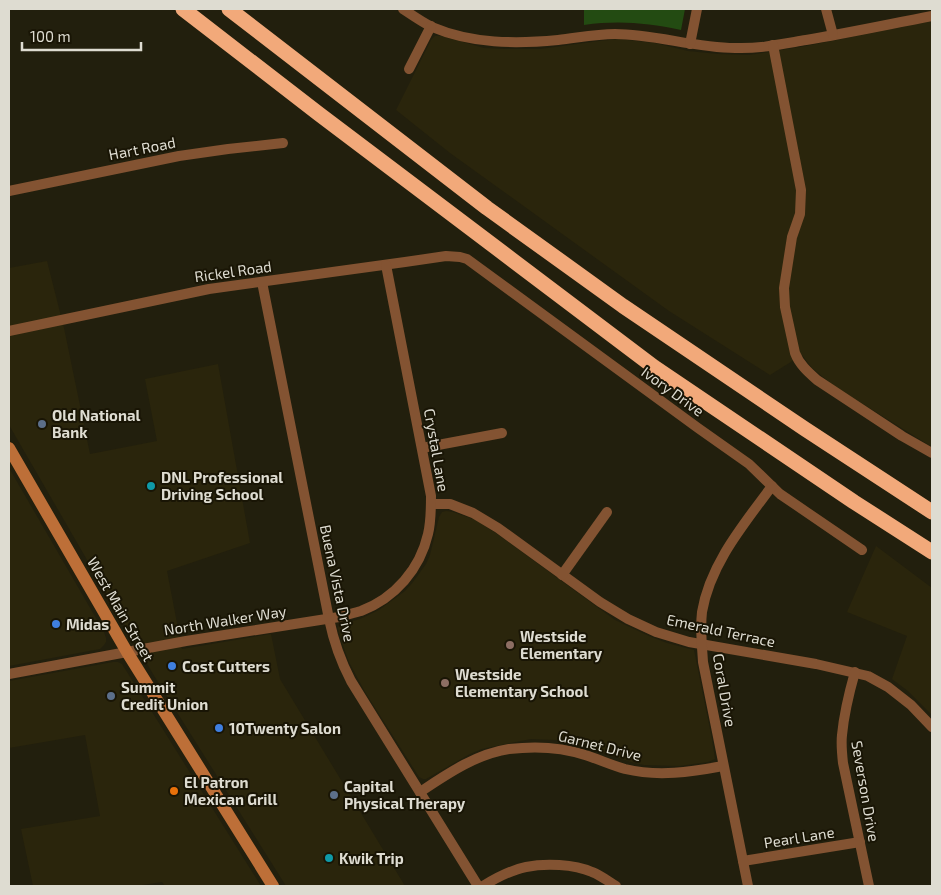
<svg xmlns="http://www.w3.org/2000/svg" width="941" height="895" font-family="'Exo 2',sans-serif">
  <rect width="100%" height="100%" fill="#221f0d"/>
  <!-- built -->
  <g fill="#2a250c">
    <path d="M932,21V447L834,386L812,368L802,355L770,375L669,311L450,153L396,110L431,40L435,36H442L484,48L505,49H540L599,41L619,39L655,43L688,51L718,54L749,55L806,46Z"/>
    <path d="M47,261L64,328L90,454L157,441L145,379L218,364L250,543L167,571L182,649L271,634L280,679L405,886H286L153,674L9,425V268Z"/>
    <path d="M9,468L104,632L106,638V642L104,645L100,649L9,666Z"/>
    <path d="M446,511L453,512L476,520L496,533L615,620L649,636L667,643L694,650L712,739L715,759L708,762L679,766L644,765L631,762L583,746L556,740L531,739L496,746L482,749L470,754L426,779H423L419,777L365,692L349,662L342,643L338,628L339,625L342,624L360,619L379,610L405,591L413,582L426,564L430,555L439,517L442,512Z"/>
    <path d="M876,546L932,588V715L908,691L892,679L907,636L847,612Z"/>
    <path d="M113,662H118L122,664L261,886H165L162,882L136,886H33L21,829L100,816L85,735L9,748V681Z"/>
  </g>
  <!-- green -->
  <path fill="#234b12" d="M584,9H685L681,30C647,23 619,20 584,25Z"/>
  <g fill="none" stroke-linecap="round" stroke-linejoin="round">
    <!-- street -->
    <g stroke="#835332" stroke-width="10">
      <path d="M403,9C412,15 422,22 432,27C472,44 516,44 558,40C577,38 595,34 615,34C655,34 694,48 735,48C759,49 782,44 806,40C848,33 890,24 932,16"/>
      <path d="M826,9L833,35"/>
      <path d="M690,44L697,9"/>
      <path d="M773,45L801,190L800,214L792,237L784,288L785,307L795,353C799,364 808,372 817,380L902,436L932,453"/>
      <path d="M409,69L431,26"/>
      <path d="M9,191L179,156L228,149L283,143"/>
      <path d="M262,282L329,619C334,643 340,660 351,681L478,886"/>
      <path d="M9,331L209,289L405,262L446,256L460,257L467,259L698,428L749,464L780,494L862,550"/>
      <path d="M422,448L502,433"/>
      <path d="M431,504H450L473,513L498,528L600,602L628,619L656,632L689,642L816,664L868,676L888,687L911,705L932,727"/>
      <path d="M562,575L607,512"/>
      <path d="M855,672C849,693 844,714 842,735C841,744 842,754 843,763L869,886"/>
      <path d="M9,674L186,641L339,617C346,615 354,613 361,611C395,598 420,569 428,534C431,522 431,508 431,496L386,265"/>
      <path d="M420,792C447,774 476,754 509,749C534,746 561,747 585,755C598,759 611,765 625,769C658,777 691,772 723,766"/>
      <path d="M743,861L860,842"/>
      <path d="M483,886C496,878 511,870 526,867C545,863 574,864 592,872C600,875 608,881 616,886"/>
      <path d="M748,886L703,662C702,645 700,629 702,612C710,564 744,524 772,486"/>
    </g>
    <!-- secondary -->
    <path stroke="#bd6f38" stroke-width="12" d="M9,448L127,652L273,886"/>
    <!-- highway -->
    <g stroke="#f2a97a" stroke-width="15">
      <path d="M183,9L319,114L654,367L854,502L932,552"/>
      <path d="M229,9L487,208L623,306L805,429L932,512"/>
    </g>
  </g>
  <!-- markers -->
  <g fill="#5c6f8a" stroke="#191505" stroke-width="2">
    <circle cx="42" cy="424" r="5"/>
    <circle cx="111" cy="696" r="5"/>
    <circle cx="334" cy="795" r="5"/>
  </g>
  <g fill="#0f9aa8" stroke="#191505" stroke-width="2">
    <circle cx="151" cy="486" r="5"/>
    <circle cx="329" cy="858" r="5"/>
  </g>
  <g fill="#3f7fe0" stroke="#191505" stroke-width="2">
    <circle cx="56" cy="624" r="5"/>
    <circle cx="172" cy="666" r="5"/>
    <circle cx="219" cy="728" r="5"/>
  </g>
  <g fill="#8d6e63" stroke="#191505" stroke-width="2">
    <circle cx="510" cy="645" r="5"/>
    <circle cx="445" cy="683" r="5"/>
  </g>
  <circle fill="#e8710a" stroke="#191505" stroke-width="2" cx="174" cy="791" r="5"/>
  <g text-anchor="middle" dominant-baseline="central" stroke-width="4" stroke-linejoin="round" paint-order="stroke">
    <!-- street labels -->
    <g font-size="15" fill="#dedcd1" stroke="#191505">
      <text transform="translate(142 148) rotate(-11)">Hart Road</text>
      <text transform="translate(233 271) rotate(-8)">Rickel Road</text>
      <text transform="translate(673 391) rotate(36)">Ivory Drive</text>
      <text transform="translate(437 450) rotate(80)">Crystal Lane</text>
      <text transform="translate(338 583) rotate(78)">Buena Vista Drive</text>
      <text transform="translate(121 609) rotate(60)">West Main Street</text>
      <text transform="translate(225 620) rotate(-9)">North Walker Way</text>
      <text transform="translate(721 630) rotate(12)">Emerald Terrace</text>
      <text transform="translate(725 690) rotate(80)">Coral Drive</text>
      <text transform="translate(600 745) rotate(14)">Garnet Drive</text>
      <text transform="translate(866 791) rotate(80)">Severson Drive</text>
      <text transform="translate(799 837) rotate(-9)">Pearl Lane</text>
    </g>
    <!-- poi labels -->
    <g font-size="15" font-weight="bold" fill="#dedcd1" stroke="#191505" text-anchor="start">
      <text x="52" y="415">Old National<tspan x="52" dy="17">Bank</tspan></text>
      <text x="161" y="477">DNL Professional<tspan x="161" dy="17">Driving School</tspan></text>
      <text x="66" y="624">Midas</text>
      <text x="520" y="636">Westside<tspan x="520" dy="17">Elementary</tspan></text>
      <text x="182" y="666">Cost Cutters</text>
      <text x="455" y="674">Westside<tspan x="455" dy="17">Elementary School</tspan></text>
      <text x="121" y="687">Summit<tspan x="121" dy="17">Credit Union</tspan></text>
      <text x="229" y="728">10Twenty Salon</text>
      <text x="184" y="782">El Patron<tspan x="184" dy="17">Mexican Grill</tspan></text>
      <text x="344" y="786">Capital<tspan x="344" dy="17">Physical Therapy</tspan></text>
      <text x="339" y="858">Kwik Trip</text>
    </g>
  </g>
  <!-- border -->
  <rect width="941" height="895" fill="none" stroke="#dedcd1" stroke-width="20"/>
  <!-- scale -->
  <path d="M22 42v8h119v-8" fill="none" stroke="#dedcd1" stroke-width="2.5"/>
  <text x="30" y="42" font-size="15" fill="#dedcd1" stroke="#191505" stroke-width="4" paint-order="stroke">100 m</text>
</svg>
